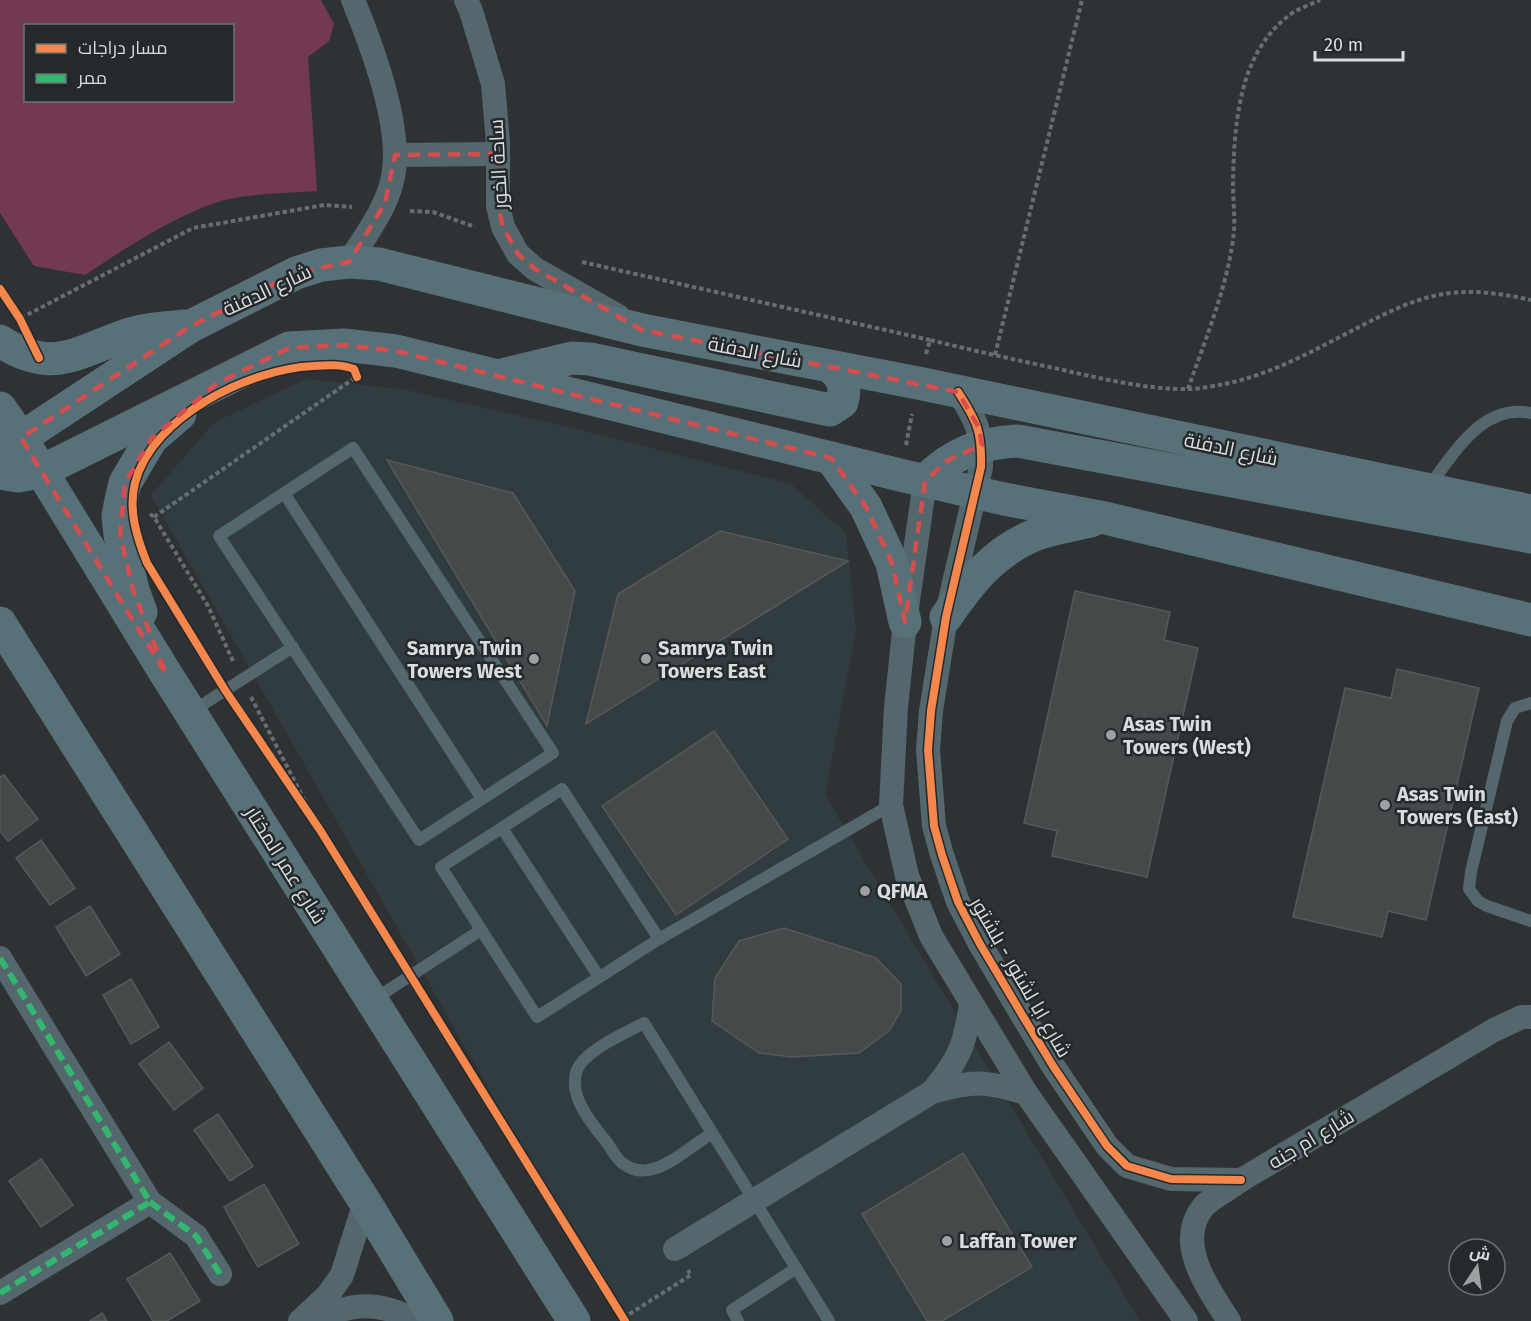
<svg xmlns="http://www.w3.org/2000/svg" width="1531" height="1321" font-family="'Fira Sans',Cairo,sans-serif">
  <rect width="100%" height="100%" fill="#2f3234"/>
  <!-- built -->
  <path fill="#303c40" d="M306,379L402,389L573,428L791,484L846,533L856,631L825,795L1140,1321H621L151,495L215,422Z"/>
  <!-- green -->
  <path fill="#723a52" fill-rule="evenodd" d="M0,0H321L334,24L329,41L308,57L317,191C292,193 265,193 240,197C191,204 126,248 85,275L34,266L0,213ZM26,26H232V100H26Z"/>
  <!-- building -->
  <g fill="#46494a" stroke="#565859" stroke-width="1.5">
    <path d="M387,460L513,493L575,591L547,726Z"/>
    <path d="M720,531L848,561L586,724L618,594Z"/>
    <path d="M1075,591L1170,612L1164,640L1198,648L1147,877L1052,856L1057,831L1024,823Z"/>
    <path d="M1397,669L1479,688L1426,920L1388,911L1382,937L1293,917L1345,688L1391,698Z"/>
    <path d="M714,731L788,839L676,915L602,806Z"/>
    <path d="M4,775L38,819L8,841L0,831V777Z"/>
    <path d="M41,840L75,888L50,905L16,858Z"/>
    <path d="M90,906L120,954L86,976L56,927Z"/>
    <path d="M784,928L876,958L901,984V1010L890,1030L859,1053L792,1057L759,1053L712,1021L715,978L739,941Z"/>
    <path d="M131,979L159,1027L131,1044L103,995Z"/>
    <path d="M169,1042L203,1088L174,1110L139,1064Z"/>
    <path d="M218,1114L253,1166L230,1181L194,1130Z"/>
    <path d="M963,1153L1032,1267L942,1321H927L862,1214Z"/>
    <path d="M41,1159L73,1205L41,1227L9,1181Z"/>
    <path d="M264,1184L299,1244L258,1267L224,1207Z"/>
    <path d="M170,1253L200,1301L167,1321H153L127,1279Z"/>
    <path d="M102,1313L107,1321H90Z"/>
  </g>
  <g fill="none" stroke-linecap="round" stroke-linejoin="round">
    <!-- path -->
    <g stroke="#636f73" stroke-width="4" stroke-dasharray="4.5 3" stroke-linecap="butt">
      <path d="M410,211L433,212L475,227"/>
      <path d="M582,262L930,340"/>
      <path d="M21,318L193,228L324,205L352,207"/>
      <path d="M926,354L930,340C971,350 1012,359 1054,368C1094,377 1147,390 1188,389C1200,389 1213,386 1224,384C1272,375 1318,348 1361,326C1390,311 1418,297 1450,293C1478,290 1504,294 1531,300"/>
      <path d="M995,355L1082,0"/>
      <path d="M1188,389C1205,340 1229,283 1234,231C1235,216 1233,200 1233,185C1234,126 1238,56 1287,17C1296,9 1310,5 1320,0"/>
      <path d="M906,445L912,414"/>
      <path d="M150,514L154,517L208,606L233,661"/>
      <path d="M154,517L353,379"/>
      <path d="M251,697L320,830"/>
      <path d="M623,1318L691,1275L688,1270"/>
    </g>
    <!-- service -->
    <g stroke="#54676d" stroke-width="12">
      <path d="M353,448L553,753L419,840L219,536Z"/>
      <path d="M1429,486C1455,453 1482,403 1531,413"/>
      <path d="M284,493L482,799"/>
      <path d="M1531,703L1515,708L1507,721L1471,872L1469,889L1478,901L1487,906L1531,921"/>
      <path d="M191,712L293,647"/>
      <path d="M562,789L659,939L537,1017L441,867Z"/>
      <path d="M502,828L599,977"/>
      <path d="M659,939L891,805"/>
      <path d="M373,1000L481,930"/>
      <path d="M712,1133C695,1144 667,1168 648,1170C639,1172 629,1168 622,1163C616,1158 612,1150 608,1144C593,1125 567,1096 577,1070C585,1050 626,1033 644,1023L829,1321"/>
      <path d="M738,1321L732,1310L795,1269"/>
    </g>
    <!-- minor -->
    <g stroke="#54676d" stroke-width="24">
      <path d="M466,0L471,11L493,84L498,143V206L503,227L518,254L535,269L618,316"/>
      <path d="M395,155L498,154"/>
      <path d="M349,262C365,236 387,208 393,177C403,128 372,46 353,0"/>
      <path d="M958,392C977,421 982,432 981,467L946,617L931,711L928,750L934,826L942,855L958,902L980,944L1021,1013L1053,1066L1107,1146L1127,1166L1171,1179L1241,1180"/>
      <path d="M925,481L905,622L896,707L891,805L907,876L931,936L1026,1093L1186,1321"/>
      <path d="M0,958L150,1202L0,1293"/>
      <path d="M932,1092C959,1059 965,1046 971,1003"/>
      <path d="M150,1202L196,1236L220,1274"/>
      <path d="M675,1249L932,1092C974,1080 985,1081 1026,1093"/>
      <path d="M300,1321L328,1295L342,1275L365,1202"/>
      <path d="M307,1321C351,1306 372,1297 416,1321"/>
      <path d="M1229,1321C1209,1289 1174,1244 1203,1207C1211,1198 1231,1188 1241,1180L1494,1030L1522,1017H1531"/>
    </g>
    <!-- secondary -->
    <g stroke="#587179" stroke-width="33">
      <path d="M0,341C51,374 74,354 124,336C143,329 164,328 184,326"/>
      <path d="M502,375L572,358L590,359L830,410L842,402C846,387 844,379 832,368"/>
      <path d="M0,408L21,438L166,674L574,1321"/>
      <path d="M831,458L866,507L892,563L905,622"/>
      <path d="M0,461L3,452L21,438L191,326L296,273L321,265L349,262L379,264L642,330L918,383L1531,511"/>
      <path d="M0,473L18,476L40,472L289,348L344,345L396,351L900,475L1004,499L1105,518L1531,620"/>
      <path d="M925,481C952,453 980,443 1018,441L1531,537"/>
      <path d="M141,612L133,590L120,535L118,516L121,500L125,483L151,439L180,414"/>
      <path d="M946,617C971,581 994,551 1037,534C1054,528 1073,525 1091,521"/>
      <path d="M0,623L365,1202L437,1321"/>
    </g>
    <!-- quiet -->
    <g stroke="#33b770" stroke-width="6" stroke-dasharray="12 6" stroke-linecap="butt">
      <path d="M0,958L150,1202L0,1293"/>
      <path d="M150,1202L196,1236L220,1274"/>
    </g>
    <!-- cycleway casing -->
    <g stroke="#24292b" stroke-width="11">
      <g id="cycleway">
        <path d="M0,289L20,319L39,358"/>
        <path d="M357,377L354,369C341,364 327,365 313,366C250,369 152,416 135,483C128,510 137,538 147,563L225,690L320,830L625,1321"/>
        <path d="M958,392C977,421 982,432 981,467L946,617L931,711L928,750L934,826L942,855L958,902L980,944L1021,1013L1053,1066L1107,1146L1127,1166L1171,1179L1241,1180"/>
      </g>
    </g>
    <!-- cycleway -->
    <use href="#cycleway" stroke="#f5874c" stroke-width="8"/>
  </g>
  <!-- marked area -->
  <path fill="none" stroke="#d74c4c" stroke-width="4.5" stroke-dasharray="12 8" stroke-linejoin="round" d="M498,154V206L503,227L518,254L535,269L642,330L958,392L979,428L982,445L948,460L925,481L905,622L892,563L866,507L831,458L396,351L344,345L289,348L216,384L151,439L125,483L120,535L133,590L166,674L21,438L191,326L296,273L349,262L385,203L395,155Z"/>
  <!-- markers -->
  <g fill="#9ea1a2" stroke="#24292b" stroke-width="2">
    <circle cx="534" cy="659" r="6"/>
    <circle cx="646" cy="659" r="6"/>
    <circle cx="1111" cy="735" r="6"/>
    <circle cx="1385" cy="805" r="6"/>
    <circle cx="865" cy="891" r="6"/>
    <circle cx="947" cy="1241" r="6"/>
  </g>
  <g text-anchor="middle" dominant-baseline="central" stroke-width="5" stroke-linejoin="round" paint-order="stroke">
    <!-- street labels -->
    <g font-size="20" fill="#d9ddde" stroke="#24292b">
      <text transform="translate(498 164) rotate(-93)">ساحة الخور</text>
      <text transform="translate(267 290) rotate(-25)">شارع الدفنة</text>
      <text transform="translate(755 352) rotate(11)">شارع الدفنة</text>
      <text transform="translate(1231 449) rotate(12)">شارع الدفنة</text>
      <text transform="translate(286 865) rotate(58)">شارع عمر المختار</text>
      <text transform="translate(1021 977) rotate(60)">شارع ابا لشتور - بلشتور</text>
      <text transform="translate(1311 1139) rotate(-31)">شارع ام جنه</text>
    </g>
    <!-- poi labels -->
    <g font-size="20" font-weight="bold" fill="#d9ddde" stroke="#24292b" text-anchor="start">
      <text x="522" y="648" text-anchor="end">Samrya Twin<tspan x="522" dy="23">Towers West</tspan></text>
      <text x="658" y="648">Samrya Twin<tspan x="658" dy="23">Towers East</tspan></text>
      <text x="1123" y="724">Asas Twin<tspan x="1123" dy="23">Towers (West)</tspan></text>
      <text x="1397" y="794">Asas Twin<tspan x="1397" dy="23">Towers (East)</tspan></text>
      <text x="877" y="891">QFMA</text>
      <text x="959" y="1241">Laffan Tower</text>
    </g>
  </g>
  <!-- legend -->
  <rect x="24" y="24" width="210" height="78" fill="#24292b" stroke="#6c7173" stroke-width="1.5"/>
  <rect x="36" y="44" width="30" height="9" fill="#f5874c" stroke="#6c7173" stroke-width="1.5"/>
  <text x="78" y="54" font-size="18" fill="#d9ddde">مسار دراجات</text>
  <rect x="36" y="74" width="30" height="9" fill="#33b770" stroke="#6c7173" stroke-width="1.5"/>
  <text x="78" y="84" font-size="18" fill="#d9ddde">ممر</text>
  <!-- north arrow -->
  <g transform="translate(1477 1267) rotate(13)"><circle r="28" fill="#24292b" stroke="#6c7173" stroke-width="1.5"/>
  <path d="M0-4.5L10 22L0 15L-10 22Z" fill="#9ea1a2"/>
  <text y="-9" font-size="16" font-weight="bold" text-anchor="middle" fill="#d9ddde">ش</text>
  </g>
  <!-- scale -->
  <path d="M1315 51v9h88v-9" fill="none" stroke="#d9ddde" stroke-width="3"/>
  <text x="1324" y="51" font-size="18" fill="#d9ddde" stroke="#24292b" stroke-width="4.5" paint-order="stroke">20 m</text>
</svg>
